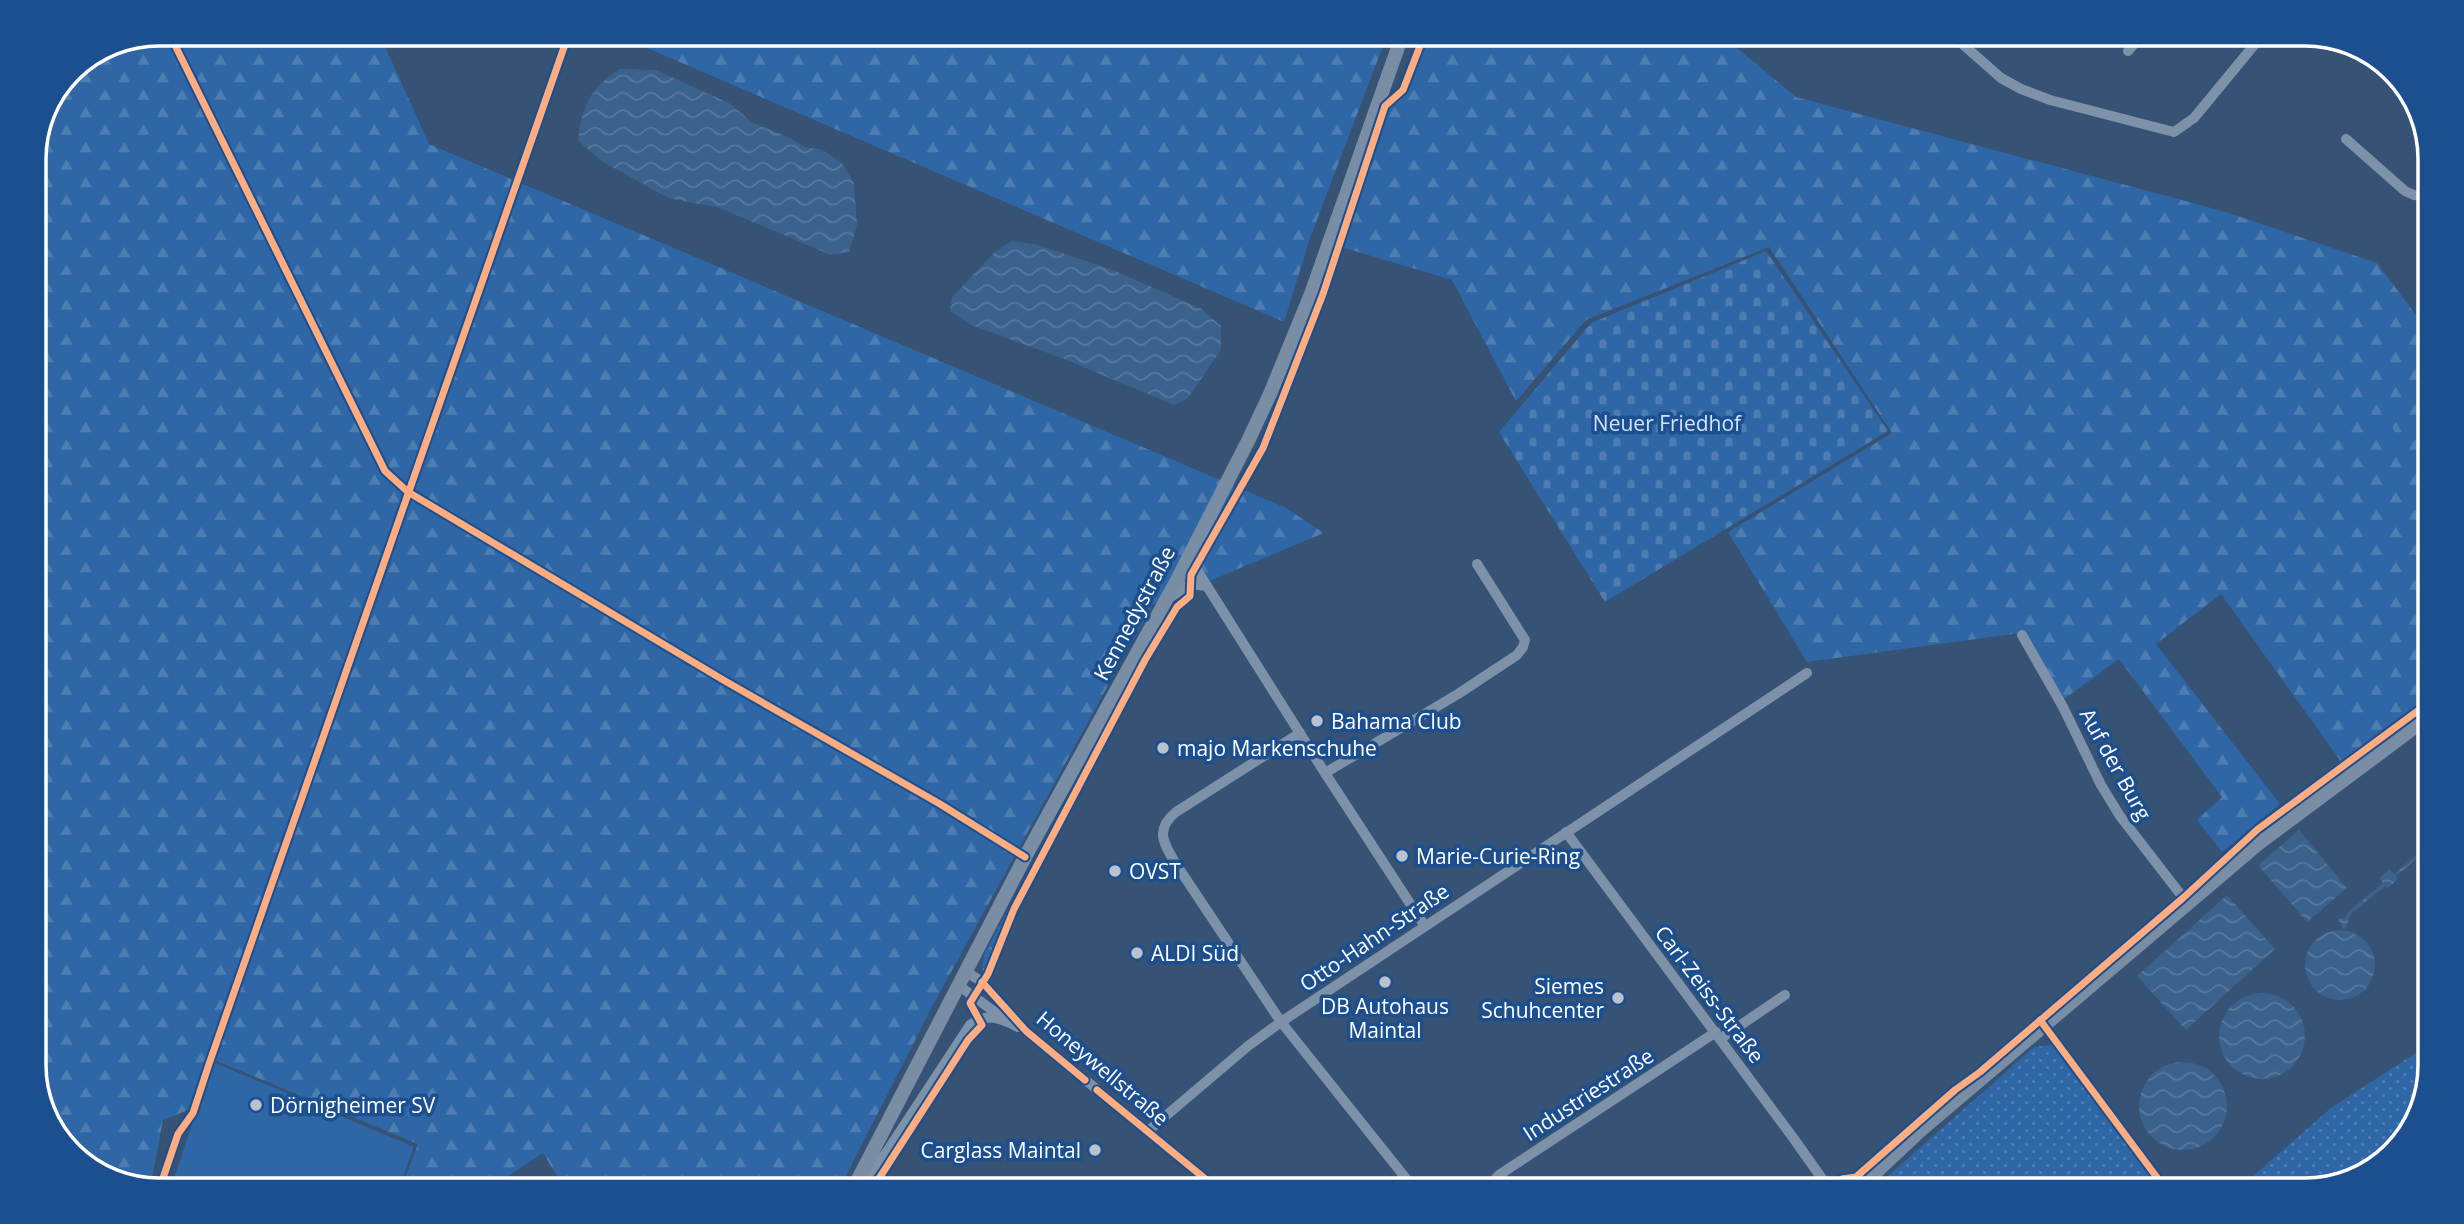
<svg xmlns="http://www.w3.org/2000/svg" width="2464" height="1224" font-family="'Open Sans',sans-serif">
  <defs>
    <pattern id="grass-dots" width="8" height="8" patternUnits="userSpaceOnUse" patternTransform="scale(1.75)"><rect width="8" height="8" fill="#2f66a5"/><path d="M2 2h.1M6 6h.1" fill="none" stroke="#4e7db2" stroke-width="1.8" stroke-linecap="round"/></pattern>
    <pattern id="forest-firs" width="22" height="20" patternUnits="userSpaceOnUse" patternTransform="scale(1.75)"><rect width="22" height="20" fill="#2f66a5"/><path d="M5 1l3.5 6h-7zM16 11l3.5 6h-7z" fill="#4e7db2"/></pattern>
    <pattern id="cemetery-stones" width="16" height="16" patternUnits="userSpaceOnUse" patternTransform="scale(1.75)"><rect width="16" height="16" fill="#2f66a5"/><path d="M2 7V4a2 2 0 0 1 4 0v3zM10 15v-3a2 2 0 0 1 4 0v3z" fill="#4e7db2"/></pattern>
    <pattern id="water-waves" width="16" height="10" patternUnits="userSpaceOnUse" patternTransform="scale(1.75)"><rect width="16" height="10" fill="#3b618d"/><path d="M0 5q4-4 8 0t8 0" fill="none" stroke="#58799e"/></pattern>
  </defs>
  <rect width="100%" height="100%" fill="#365274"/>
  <!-- grass -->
  <g fill="url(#grass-dots)">
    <path d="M1189,590L1176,606L1147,653L1016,901L984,976L982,965L985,953L1146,649C1162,630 1170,604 1189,590Z"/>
    <path d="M2431,1043V1065L2418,1120L2375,1170L2306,1191H2236L2331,1108Z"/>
    <path d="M2052,1045L2163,1191H1871L2034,1047Z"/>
  </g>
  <!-- forest -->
  <g fill="url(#forest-firs)">
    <path d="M159,33H379L429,144L1284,507L1324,533L1152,605L933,1005L838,1191H566L543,1153L486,1191H400L418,1144L207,1057L188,1110L163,1120L150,1189L104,1178L55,1135L34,1074L33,151L70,70L111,43Z"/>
    <path d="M612,33H1388L1310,238L1284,322Z"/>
    <path d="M1429,33H1719L1796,97L2226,212L2377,263L2431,335V696L2342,763L2221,594L2156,644L2280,804L2222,852L2197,820L2222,797L2119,659L2060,702L2020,633L1807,662L1728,532L1892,433L1769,247L1586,320L1516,401L1452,280L1341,247L1390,107L1406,94Z"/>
  </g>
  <!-- cemetery -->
  <path fill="url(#cemetery-stones)" d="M1766,251L1888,431L1605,602L1499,432L1591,323Z"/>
  <!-- pitch -->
  <g fill="#2f66a5">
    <path d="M2384,415L2401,441L2384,452L2367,425Z"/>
    <path d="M213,1062L414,1147L398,1191H173L171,1187Z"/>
  </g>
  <!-- water -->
  <g fill="url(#water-waves)">
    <path d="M619,69L656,70L731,104L751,122L788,137L805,147L823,150L842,163L854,183L857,225L849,252L831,255L720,208L668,198L603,162L578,141C582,104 589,91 619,69Z"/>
    <path d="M1011,241L1035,244L1113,270L1202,309L1221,326V350L1188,398L1174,405L1067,360L971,325L950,311L952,297L993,254Z"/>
    <path d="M2299,830L2347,888L2307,922L2258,865Z"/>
    <path d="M2431,843V847L2396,876L2398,879L2388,888L2385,886L2350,915L2346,929L2342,928V923L2338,922L2340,918L2344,919L2348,912L2383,883L2379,878L2390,869L2394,874Z"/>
    <path d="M2227,895L2275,949L2186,1030L2137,976Z"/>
    <circle cx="2340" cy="965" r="35"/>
    <circle cx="2262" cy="1036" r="43"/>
    <circle cx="2183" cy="1106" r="44"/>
  </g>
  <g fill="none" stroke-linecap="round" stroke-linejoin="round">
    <!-- street -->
    <g stroke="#7d92a8" stroke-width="10">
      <path d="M1950,33L2001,78L2021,89L2050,100L2174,132L2194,118L2264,33"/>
      <path d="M2128,51L2143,33"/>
      <path d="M2346,139L2405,191L2414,195L2431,197"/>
      <path d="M1188,556L1325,773L1424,925"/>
      <path d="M1169,598L1190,584L1207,586"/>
      <path d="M2022,635L2063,707L2101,785L2120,816L2188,904"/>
      <path d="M1300,733L1176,812C1154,830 1164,844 1176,864L1281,1022L1416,1191"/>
      <path d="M1325,773L1458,694L1517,655L1523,647L1525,640L1477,564"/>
      <path d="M1566,832L1794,1139L1823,1180L1824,1191"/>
      <path d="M965,971L982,982L1026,1031L1220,1191"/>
      <path d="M958,985L1003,1018"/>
      <path d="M1720,1039L1785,995"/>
      <path d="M1148,1131L1248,1046L1281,1022L1807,673"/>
      <path d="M1823,1180L1839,1185L1860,1187"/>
      <path d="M860,1184L886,1153L970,1025C987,1012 1001,1018 1018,1027"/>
      <path d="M163,1191L161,1184L178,1134"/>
      <path d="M1484,1191L1499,1175L1716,1032"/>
    </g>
    <!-- secondary -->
    <g stroke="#798da4" stroke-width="14">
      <path d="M852,1191L1025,857L1177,580L1248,441L1270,394L1311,294L1403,33"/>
      <path d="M1856,1191L1921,1130L2258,844L2431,715"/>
    </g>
    <!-- cycleway casing -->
    <g stroke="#1b4f8f" stroke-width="11">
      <g id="cycleway">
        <path d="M169,33L385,471L408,492L725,681L940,804L1025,857"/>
        <path d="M982,982L1026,1031L1085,1080"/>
        <path d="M2040,1020L2167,1191"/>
        <path d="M1097,1090L1220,1191"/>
        <path d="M163,1191L161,1184L178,1134L193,1113L209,1064L569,33"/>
        <path d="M871,1191L968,1040L982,1025L970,1003L988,974L1014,909L1145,660L1177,607L1190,596L1191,575L1263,448L1323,294L1385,106L1403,90L1425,33"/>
        <path d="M1834,1191L1842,1179L1856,1177L1955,1090L1980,1072L2183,898L2258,829L2431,701"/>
      </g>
    </g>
    <!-- cycleway -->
    <use href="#cycleway" stroke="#ffac80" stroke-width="7"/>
  </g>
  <!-- markers -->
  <g fill="#b9c2ce" stroke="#1b4f8f" stroke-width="2.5">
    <circle cx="1317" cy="721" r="7"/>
    <circle cx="1163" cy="748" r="7"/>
    <circle cx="1402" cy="856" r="7"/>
    <circle cx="1115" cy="871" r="7"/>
    <circle cx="1137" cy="953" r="7"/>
    <circle cx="1385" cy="982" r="7"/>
    <circle cx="1618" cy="998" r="7"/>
    <circle cx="256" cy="1105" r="7"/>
    <circle cx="1095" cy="1150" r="7"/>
  </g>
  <g text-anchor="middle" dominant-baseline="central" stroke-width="7" stroke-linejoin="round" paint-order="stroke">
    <!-- park labels -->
    <g font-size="21" fill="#cfe3fa" stroke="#1b4f8f">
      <text x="1667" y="423">Neuer Friedhof</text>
    </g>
    <!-- street labels -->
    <g font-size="21" fill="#fff" stroke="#1b4f8f">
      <text transform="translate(1134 613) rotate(-62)">Kennedystraße</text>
      <text transform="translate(2116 764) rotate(61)">Auf der Burg</text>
      <text transform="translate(1374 937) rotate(-34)">Otto-Hahn-Straße</text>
      <text transform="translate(1710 994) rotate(53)">Carl-Zeiss-Straße</text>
      <text transform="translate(1103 1068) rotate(40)">Honeywellstraße</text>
      <text transform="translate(1588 1094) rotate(-33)">Industriestraße</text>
    </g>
    <!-- poi labels -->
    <g font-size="21" fill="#fff" stroke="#1b4f8f" text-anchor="start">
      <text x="1331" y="721">Bahama Club</text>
      <text x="1177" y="748">majo Markenschuhe</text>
      <text x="1416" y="856">Marie-Curie-Ring</text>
      <text x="1129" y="871">OVST</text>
      <text x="1151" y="953">ALDI Süd</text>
      <text x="1604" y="986" text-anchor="end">Siemes<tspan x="1604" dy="24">Schuhcenter</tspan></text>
      <text x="1385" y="1006" text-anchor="middle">DB Autohaus<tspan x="1385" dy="24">Maintal</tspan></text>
      <text x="270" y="1105">Dörnigheimer SV</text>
      <text x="1081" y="1150" text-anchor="end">Carglass Maintal</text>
    </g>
  </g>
  <!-- crop -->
  <path d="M0 0H2464V1224H0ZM159 46H2305A113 113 0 0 1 2418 159V1065A113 113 0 0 1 2305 1178H159A113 113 0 0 1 46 1065V159A113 113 0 0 1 159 46Z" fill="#1b4f8f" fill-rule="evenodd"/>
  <path fill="none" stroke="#fff" stroke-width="3.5" d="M159 46H2305A113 113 0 0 1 2418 159V1065A113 113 0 0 1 2305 1178H159A113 113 0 0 1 46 1065V159A113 113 0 0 1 159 46Z"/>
</svg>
